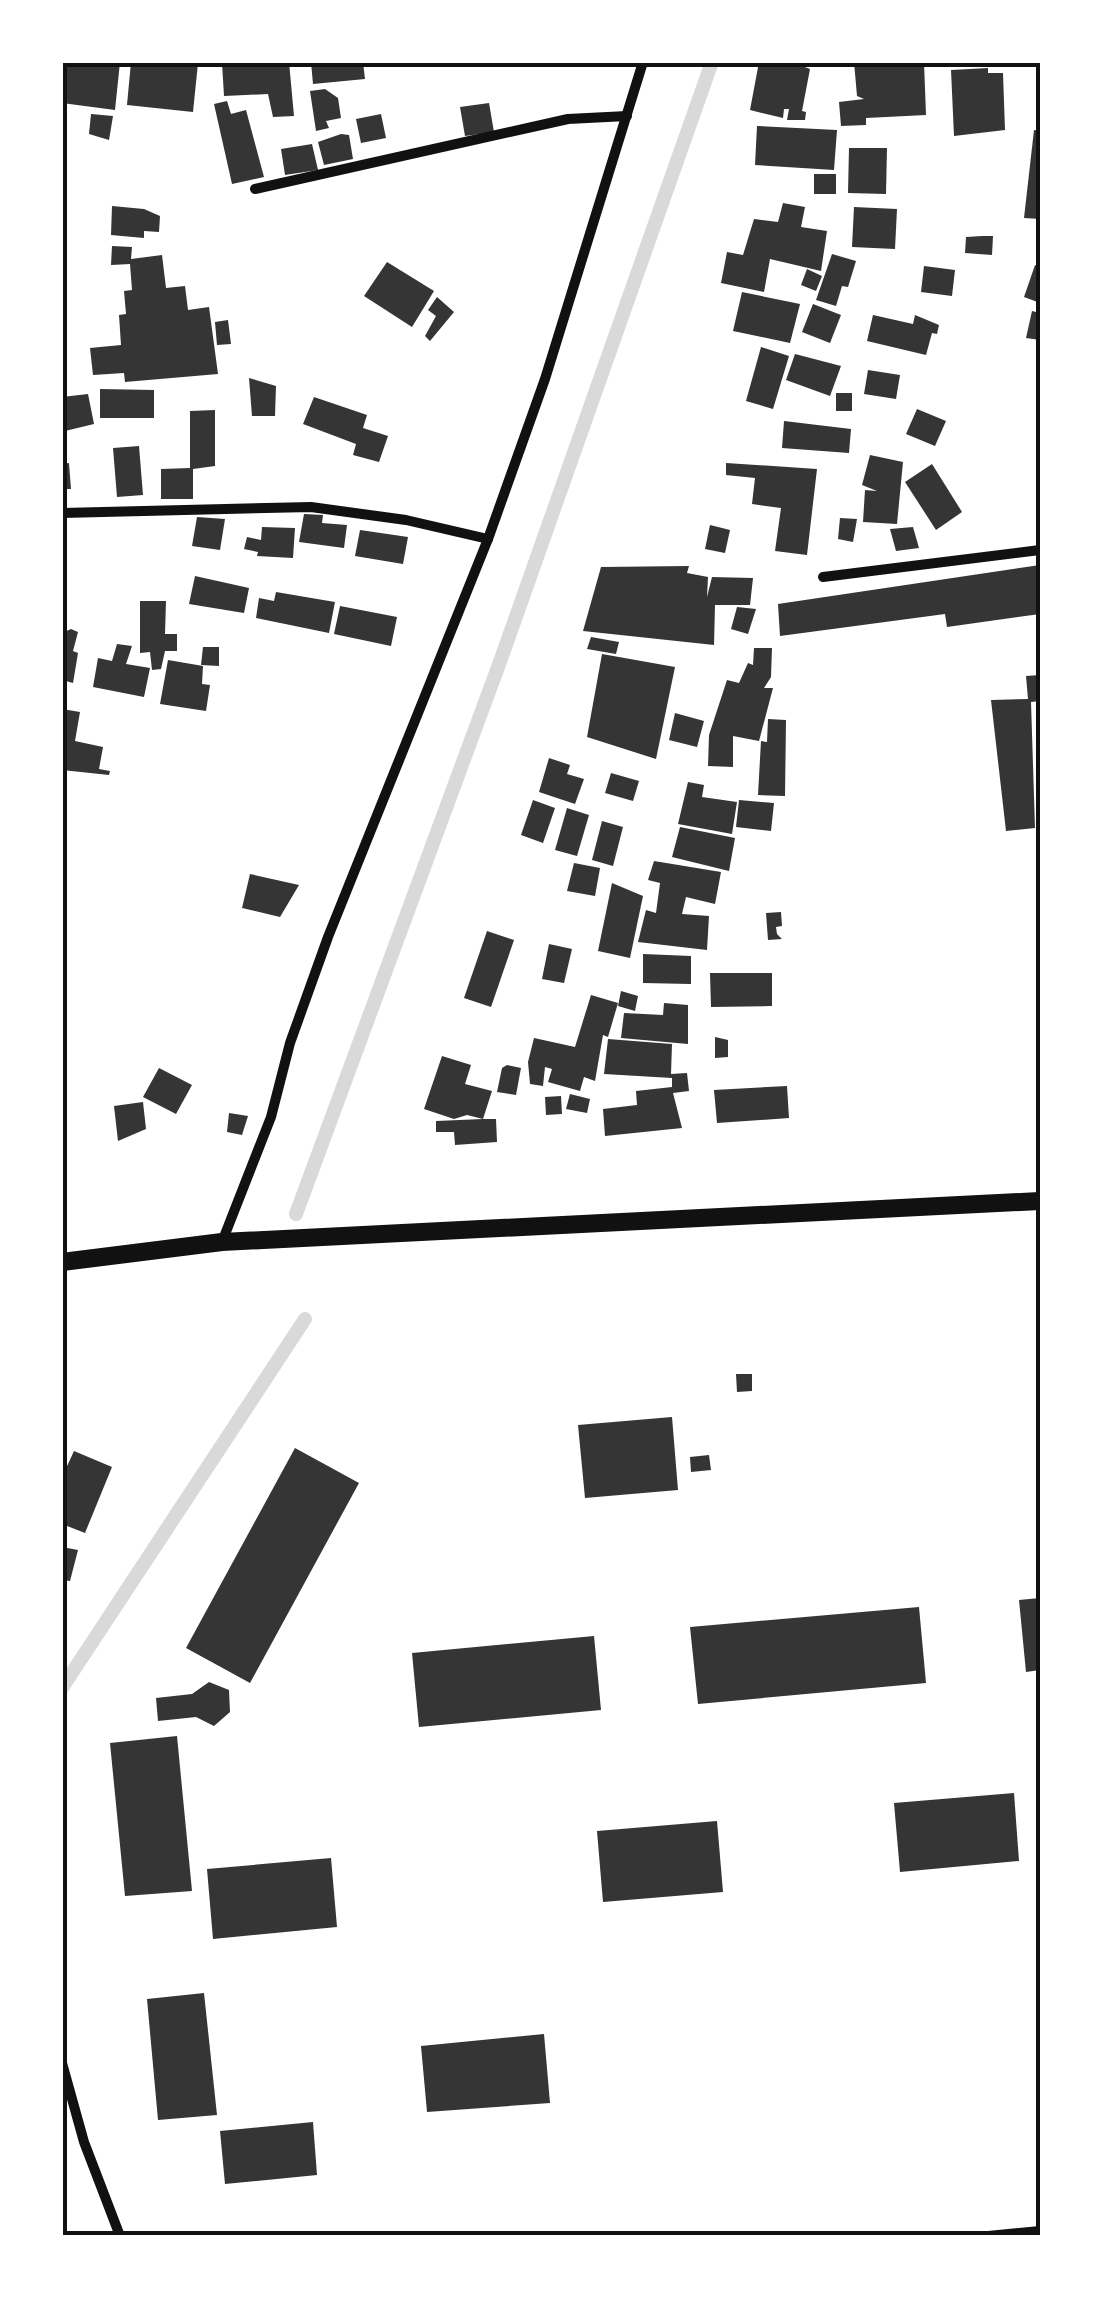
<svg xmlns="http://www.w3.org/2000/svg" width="1103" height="2298" font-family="'DM Sans',sans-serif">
  <rect width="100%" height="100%" fill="#fff"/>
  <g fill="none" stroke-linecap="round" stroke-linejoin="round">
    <!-- stream -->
    <g stroke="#d9d9d9" stroke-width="14">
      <path d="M296,1214L501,659L712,62"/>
      <path d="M62,1688L305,1319"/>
    </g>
  </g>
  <!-- building -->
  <g fill="#353535">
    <path d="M62,62H120L115,110L62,103Z"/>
    <path d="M131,62L198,63L193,112L127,105Z"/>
    <path d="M289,62L294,116L273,117L268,94L224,96L222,63Z"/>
    <path d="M311,62H363L365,79L313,84Z"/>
    <path d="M759,62H792L810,69L802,111L806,112L805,120H787L789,109H784L783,118L750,110Z"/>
    <path d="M854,62H924L926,115L866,118V125L841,126L839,102L864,99L857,96Z"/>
    <path d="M988,68V73H1003L1005,130L954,136L951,70Z"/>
    <path d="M325,89L338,98L341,118L326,121L329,128L316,131L310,91Z"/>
    <path d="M227,101L231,114L246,110L264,177L232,184L214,104Z"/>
    <path d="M489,103L494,132L465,136L460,107Z"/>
    <path d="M91,114L113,116L109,140L89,134Z"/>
    <path d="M381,114L386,138L361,143L356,119Z"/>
    <path d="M757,126L837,130L834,170L755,165Z"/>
    <path d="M1034,130L1040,131V219L1024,218Z"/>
    <path d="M341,134L349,135L353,159L324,165L318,142Z"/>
    <path d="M312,144L318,170L285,175L281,149Z"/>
    <path d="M849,148H887L886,194L848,193Z"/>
    <rect x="814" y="174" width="22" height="20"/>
    <path d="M783,203L805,207L801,227L827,231L821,271L770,259L764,292L721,283L727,252L743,255L754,219L778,222Z"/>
    <path d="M112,206L144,209L160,216L159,232L144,231V238L111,235Z"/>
    <path d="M854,207L897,209L895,249L852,247Z"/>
    <path d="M982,236H993L992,255L965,253L966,237Z"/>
    <path d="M112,246L132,247L131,259L162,255L166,288L185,286L188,310L209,307L218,374L125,382L124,373L93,375L90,348L121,345L119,315L126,314L124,291L132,290L130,264L111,265Z"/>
    <path d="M832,254L856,261L848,287L842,286L836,306L816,300Z"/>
    <path d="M387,262L434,291L412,327L364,296Z"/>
    <path d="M1035,265L1040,267V303L1024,297Z"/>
    <path d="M924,266L955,270L952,296L921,292Z"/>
    <path d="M807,269L822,276L816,291L801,285Z"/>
    <path d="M742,292L800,304L790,343L733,331Z"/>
    <path d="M437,297L454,312L430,341L425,336L436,316L428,310Z"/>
    <path d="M813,304L841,315L830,343L802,332Z"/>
    <path d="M1032,311L1040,313V340L1026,338Z"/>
    <path d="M873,315L913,324L915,315L939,325L937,334L932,333L926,355L867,341Z"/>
    <path d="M228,320L231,344L217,345L215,322Z"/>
    <path d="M761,347L789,356L773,409L746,401Z"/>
    <path d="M795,354L841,366L830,396L786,380Z"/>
    <path d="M868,370L900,375L896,399L864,394Z"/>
    <path d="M249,378L276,386L275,416H252Z"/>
    <path d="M100,389L154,390V418H100Z"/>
    <rect x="836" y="393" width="16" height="18"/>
    <path d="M88,394L94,424L65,431L62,397Z"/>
    <path d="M314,397L367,415L363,428L388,436L379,462L353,455L356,444L303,424Z"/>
    <path d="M917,409L946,421L935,446L906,434Z"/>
    <path d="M215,410V466L193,469V499H161V469L190,468V411Z"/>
    <path d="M784,421L851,429L849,453L782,448Z"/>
    <path d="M139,446L143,495L117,497L113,448Z"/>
    <path d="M870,455L903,462L897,524L863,522L865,490L877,491L862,485Z"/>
    <path d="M69,463L71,489H62V464Z"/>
    <path d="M726,463L817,469L807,555L775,551L781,508L752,504L755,478L726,475Z"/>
    <path d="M932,464L962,512L936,530L905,482Z"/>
    <path d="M304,514L323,515L322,523L347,525L344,548L299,542Z"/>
    <path d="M197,517L225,519L220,550L192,546Z"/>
    <path d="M840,518L857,519L853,542L838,539Z"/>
    <path d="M710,525L730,530L725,553L705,549Z"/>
    <path d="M262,527L295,528L293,558L257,556L258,552L244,549L247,537L261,540Z"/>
    <path d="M913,527L919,548L896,551L890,529Z"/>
    <path d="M360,530L408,537L403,564L355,556Z"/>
    <path d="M1040,565V614L947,627L945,614L780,636L778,604Z"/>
    <path d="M689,566L687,573L708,577L707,597L712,577L753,578L750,605H715L714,645L583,631L601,567Z"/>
    <path d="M195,576L249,588L244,613L189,604Z"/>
    <path d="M276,592L335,602L329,633L256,618L259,598L274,601Z"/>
    <path d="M140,601H166L165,634H177V651H165L161,669L152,670L150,652L140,653Z"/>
    <path d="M340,606L397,617L391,646L334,634Z"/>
    <path d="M737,607L756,609L748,634L731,629Z"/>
    <path d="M71,629L78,632L73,651L78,653L73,683L62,680V633Z"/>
    <path d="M591,637L619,642L616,654L587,649Z"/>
    <path d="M117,644L132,646L126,664L150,668L144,697L93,687L98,658L112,661Z"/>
    <path d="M203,647H219V666L201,665Z"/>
    <path d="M754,648H772L771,677L764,688H773L759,741L733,736V767L708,766L709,735L727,680L739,683L748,663L753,665Z"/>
    <path d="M602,654L675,667L656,759L587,737Z"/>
    <path d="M168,660L203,666L202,684L210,685L206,711L160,704Z"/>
    <path d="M1040,675V701L1031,702L1035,828L1006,831L991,700L1028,699L1026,676Z"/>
    <path d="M62,709L80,712L75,741L103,747L99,769L110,771L109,775L62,770Z"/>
    <path d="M675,713L704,721L697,747L669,740Z"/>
    <path d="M768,719L786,720L785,796L758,795L761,741L767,742Z"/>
    <path d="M549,758L570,765L567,774L584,779L575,804L539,792Z"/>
    <path d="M611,773L639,781L633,801L605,793Z"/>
    <path d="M688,782L704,785L702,797L737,802L732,834L678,824Z"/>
    <path d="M533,800L555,808L543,843L521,835Z"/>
    <path d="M739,800L774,803L771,831L736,827Z"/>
    <path d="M567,808L589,815L577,856L555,850Z"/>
    <path d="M602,821L623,827L613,866L592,860Z"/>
    <path d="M680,827L735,838L729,871L672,857Z"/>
    <path d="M654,861L721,872L715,904L686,897L682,914L709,916L707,950L638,942L646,910L656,913L660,883L648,880Z"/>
    <path d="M574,863L600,868L595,896L567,891Z"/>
    <path d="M250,874L299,885L280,917L242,908Z"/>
    <path d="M612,883L643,896L630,958L598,951Z"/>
    <path d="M781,912L782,926L776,927L777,934L782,939L768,940L766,913Z"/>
    <path d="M487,931L514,940L491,1007L464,998Z"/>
    <path d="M549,944L572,949L564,983L542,979Z"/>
    <path d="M643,954L691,956V984L643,983Z"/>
    <path d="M710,973H772V1006L711,1007Z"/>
    <path d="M621,991L638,996L635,1011L618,1006Z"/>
    <path d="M591,995L618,1003L608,1037L603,1035L595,1081L584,1077L580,1091L548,1082L552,1069L545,1067L543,1086L530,1084L528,1062L534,1038L575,1047Z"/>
    <path d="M664,1003L688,1005V1044L621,1038L624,1013L663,1015Z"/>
    <path d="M715,1037L728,1040V1057L715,1058Z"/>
    <path d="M608,1039L672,1044L671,1074L687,1073L689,1091L673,1093L682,1128L605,1136L603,1109L637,1105L636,1091L672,1087V1078L604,1074Z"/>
    <path d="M442,1056L471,1065L465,1084L492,1091L483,1119L467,1115L454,1119L424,1109Z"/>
    <path d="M507,1065L521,1068L516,1095L497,1092L502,1068Z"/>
    <path d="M159,1068L192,1085L176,1114L143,1097Z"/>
    <path d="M787,1086L789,1118L717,1123L714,1090Z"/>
    <path d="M570,1094L590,1099L587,1113L566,1109Z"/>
    <path d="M561,1096L562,1114L546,1115L545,1097Z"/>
    <path d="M143,1102L146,1129L118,1141L114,1106Z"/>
    <path d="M229,1113L248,1116L242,1135L227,1132Z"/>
    <path d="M483,1119H496L497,1142L455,1145L454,1132H436V1121Z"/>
    <path d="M736,1374H752V1391L737,1392Z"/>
    <path d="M672,1417L678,1490L585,1498L578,1425Z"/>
    <path d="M295,1448L359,1483L250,1683L186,1648Z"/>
    <path d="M74,1451L112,1467L85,1533L62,1524V1477Z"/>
    <path d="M709,1455L711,1470L691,1472L690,1457Z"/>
    <path d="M62,1547L78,1550L70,1581L62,1580Z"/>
    <path d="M1040,1598V1670L1026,1672L1019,1600Z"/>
    <path d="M919,1607L926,1683L698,1704L690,1627Z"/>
    <path d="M594,1636L601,1710L419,1727L412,1653Z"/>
    <path d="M209,1682L229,1690L230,1712L214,1726L196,1717L158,1721L156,1698L192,1694Z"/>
    <path d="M177,1736L192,1891L125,1896L110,1743Z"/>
    <path d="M1014,1793L1019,1861L900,1872L894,1803Z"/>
    <path d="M717,1821L723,1892L603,1902L597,1831Z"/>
    <path d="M331,1858L337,1927L213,1939L207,1869Z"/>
    <path d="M204,1993L217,2115L158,2120L147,1999Z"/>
    <path d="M544,2034L550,2103L427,2112L421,2046Z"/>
    <path d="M313,2122L317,2175L225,2184L220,2131Z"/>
  </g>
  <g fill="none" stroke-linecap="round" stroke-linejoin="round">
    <!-- path -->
    <path stroke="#111" stroke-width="6" d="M968,2236L1040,2229"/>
    <!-- minor -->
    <g stroke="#111" stroke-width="10">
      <path d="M255,189L568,119L627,116"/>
      <path d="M62,513L311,507L406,520L488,539"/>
      <path d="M823,577L1040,550"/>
      <path d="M222,1242L271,1117L290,1043L328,937L488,539L545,379L643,62"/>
      <path d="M62,2063L84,2142L120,2236"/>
    </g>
    <!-- tertiary -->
    <path stroke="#111" stroke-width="18" d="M62,1262L222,1242L1040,1201"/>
  </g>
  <!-- border -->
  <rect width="1103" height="2298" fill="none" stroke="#ffffff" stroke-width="130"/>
  <rect x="65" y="65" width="973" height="2168" fill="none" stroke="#111" stroke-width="4"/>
</svg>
